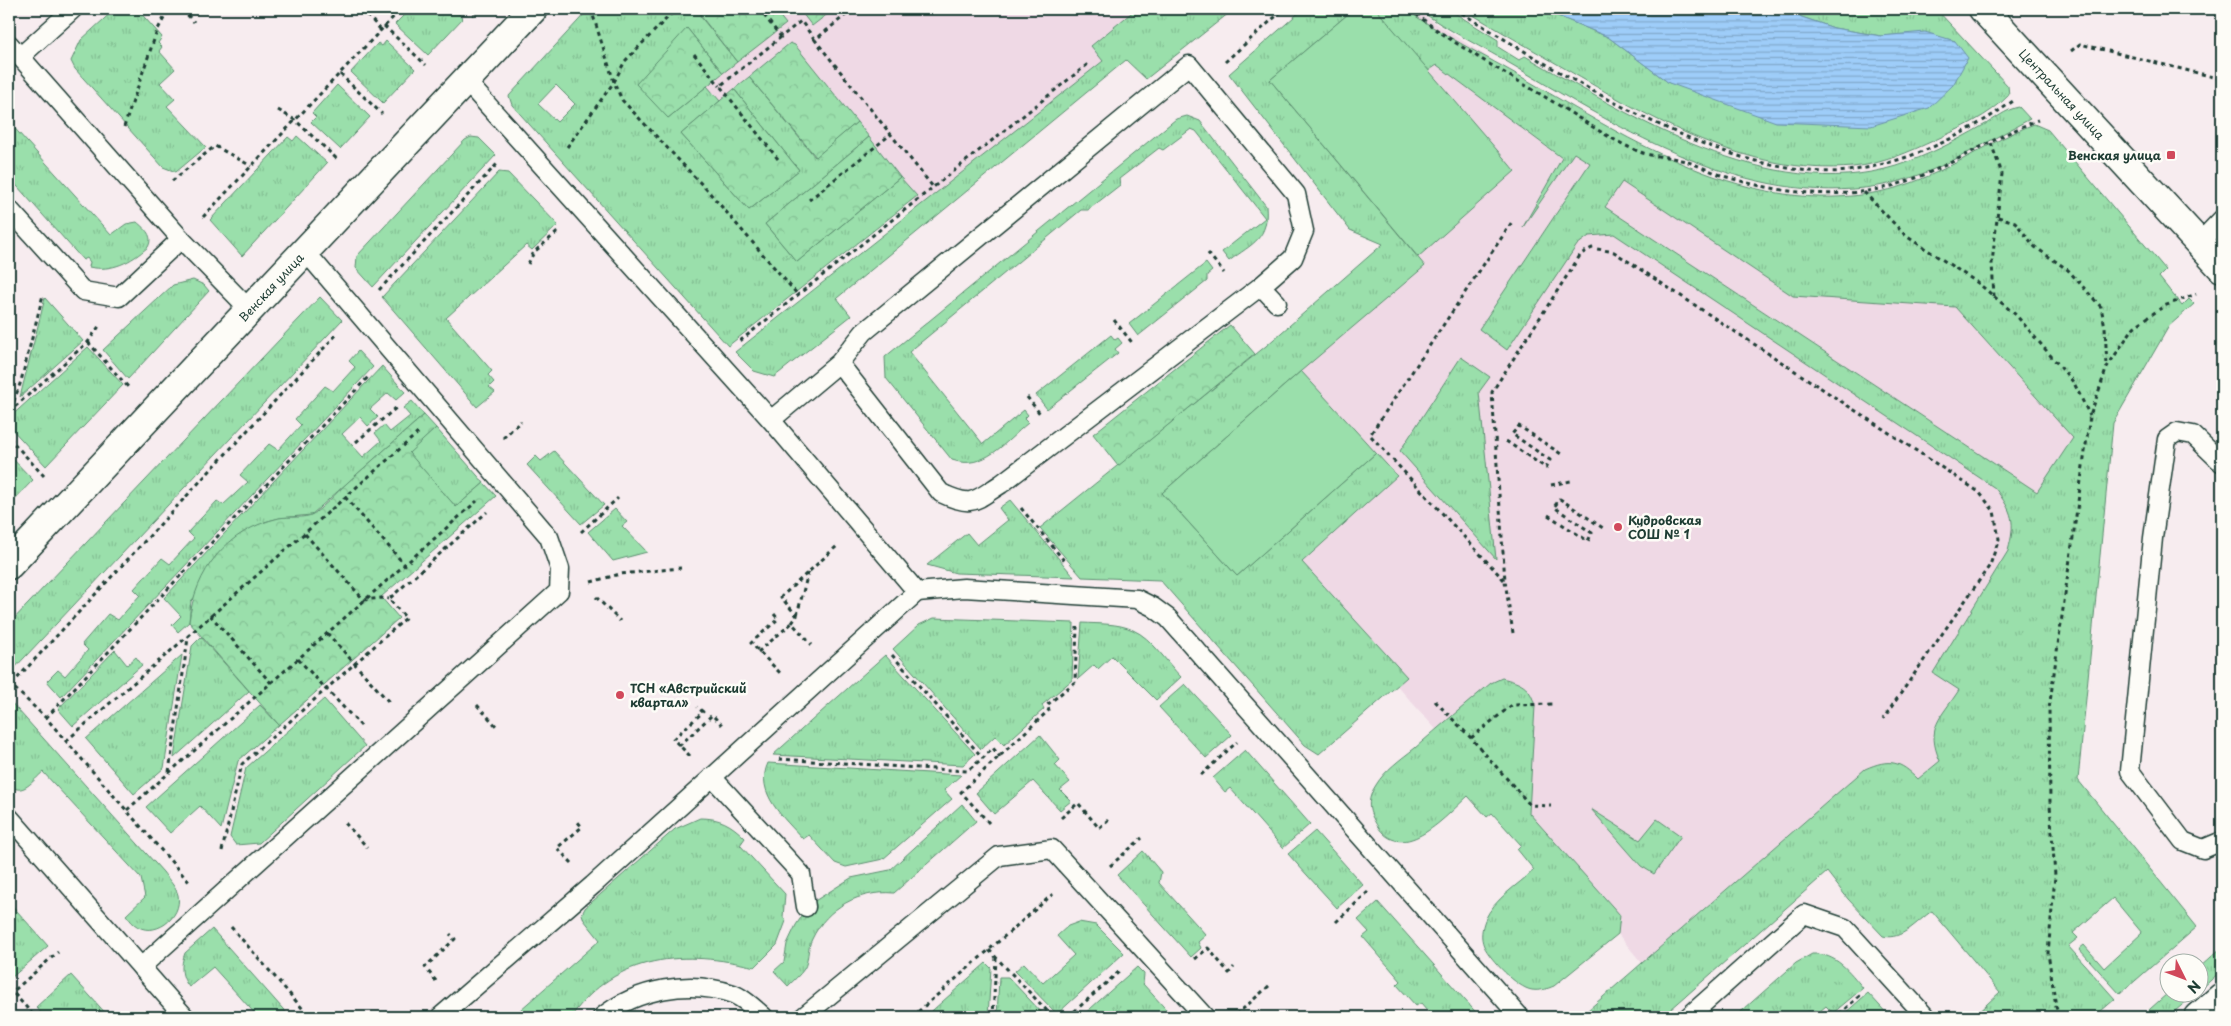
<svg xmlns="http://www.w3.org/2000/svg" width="2231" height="1026" font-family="'Playpen Sans',sans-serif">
  <defs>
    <pattern id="grass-tufts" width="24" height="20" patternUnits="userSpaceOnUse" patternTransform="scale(1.25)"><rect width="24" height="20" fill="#9adfab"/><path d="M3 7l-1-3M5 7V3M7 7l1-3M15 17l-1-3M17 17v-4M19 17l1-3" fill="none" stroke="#84c094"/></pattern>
    <pattern id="park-crowns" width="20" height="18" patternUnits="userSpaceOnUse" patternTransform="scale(1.25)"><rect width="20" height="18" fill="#9adfab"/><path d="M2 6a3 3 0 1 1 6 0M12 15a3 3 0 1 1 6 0" fill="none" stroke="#84c094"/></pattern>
    <pattern id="water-rules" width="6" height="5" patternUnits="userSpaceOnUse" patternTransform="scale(1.25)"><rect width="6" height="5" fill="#9ecdf9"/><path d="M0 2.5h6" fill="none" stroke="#80a8ca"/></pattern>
  </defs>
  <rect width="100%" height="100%" fill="#f7ecef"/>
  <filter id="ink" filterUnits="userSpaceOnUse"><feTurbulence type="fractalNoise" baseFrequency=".02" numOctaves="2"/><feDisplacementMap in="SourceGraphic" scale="10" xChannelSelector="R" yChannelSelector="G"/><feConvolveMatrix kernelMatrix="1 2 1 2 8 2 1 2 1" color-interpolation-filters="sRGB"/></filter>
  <g filter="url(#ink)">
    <!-- built -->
    <g fill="#efd9e5">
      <path d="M689,9H1161L1105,61L917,211L908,199L620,82Z"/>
      <path d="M1339,9H1414L1630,150L1961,300L2078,429L2044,672L1881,819L1650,973L1618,934L1288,563L1274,370L1413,249Z"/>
    </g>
    <!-- grass -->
    <g fill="url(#grass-tufts)" stroke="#5c8e70" fill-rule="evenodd">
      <path d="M115,9H137L162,37L158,43L162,47L159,51L175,69L160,83L175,99L167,106L206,147L176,172L163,167L75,69L71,61L81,40Z"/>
      <path d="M410,9H453L463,18L428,55L395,24Z"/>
      <path d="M589,9H706L700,16L737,62L723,73L687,28L668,118L707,86L720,101L681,134L749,210L799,170L734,89L749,77L815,157L857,122L869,137L765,224L797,262L900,177L917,196L728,346L512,105L509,96ZM556,85L575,104L557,122L538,104Z"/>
      <path d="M1136,9H1234L1146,79L1126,60L837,298L851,316L774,377L754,371L735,352L1103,61L1091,46Z"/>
      <path d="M1303,9H1354L1270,80L1425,266L1301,371L1162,493L1237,576L1376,453L1397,476L1302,562L1407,677L1319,754L1305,745L1160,580L1082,577L1040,528L1266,346L1383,244L1350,230L1229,74Z"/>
      <path d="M1376,9H1405C1442,35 1485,56 1525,79C1632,141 1750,218 1879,192C1936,181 1981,145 2034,124L2048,130L2166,270L2159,277L2182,306L2189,299L2194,304L2169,326L2113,423L2078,780L2197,927L2120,994L2079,949L2084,945L2104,968L2142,933L2113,898L2073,933L2078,938L2068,946L2115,999L2094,1017H1973L2000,992L1932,911C1917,921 1902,941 1883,936L1848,899L1827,872L1662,1017H1580L1865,769C1890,758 1900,761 1918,779L1940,761C1925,727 1941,718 1959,690L1933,673L2008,551C2016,521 2013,513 1995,488L1614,234L1589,236L1577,245L1507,350L1479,329L1590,163L1574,153L1523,227L1562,158L1437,65L1428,71ZM1622,182L1793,296L1955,307L2073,438L2037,492L1605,207Z"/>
      <path d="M1418,9H1448L1498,40V47L1519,60L1525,56C1631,116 1769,205 1896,166C1927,156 1954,142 1982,126C1994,120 2006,109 2019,107L2030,119C1982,144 1933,177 1878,186C1748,208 1624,131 1516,67C1484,48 1448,31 1418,9Z"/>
      <path d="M1463,9H1541L1608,37L1669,83L1955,41L1925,33L1881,36L1834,28L1778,9H1936L2008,86L2009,95C1989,116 1961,128 1935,140C1909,152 1882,164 1853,167C1749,176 1650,118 1564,68C1530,48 1496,29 1463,9Z"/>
      <path d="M386,41L415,69L383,103L351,72L378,43L382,46Z"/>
      <path d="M337,85L370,117L340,149L311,122L316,117L312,113Z"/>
      <path d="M1187,116L1200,121L1266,206C1269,239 1253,243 1229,261L1222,252L1265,218L1196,131L1191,129L1163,150L1159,148L1119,179L1120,185L1088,210H1081L909,352L983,444L1024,410L1028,415L1024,419L1028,423C1005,442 984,471 952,460L886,378L885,357L1176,119Z"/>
      <path d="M9,122L111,235L126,224L137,222C145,229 154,236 148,247C131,262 112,272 89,267L90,262L87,258L83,260L9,177Z"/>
      <path d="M297,136L327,163L242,256L210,220L288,137L293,141Z"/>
      <path d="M471,137L479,138L496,155L373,287L356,268L357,256L465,140Z"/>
      <path d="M499,172L508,173L558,225L532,250L526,245L446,318L492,371L488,375L494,382L489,387L495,392L477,407L382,297Z"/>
      <path d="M1206,263L1212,271L1207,275V281L1138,336L1129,324Z"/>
      <path d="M193,280L204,285L209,291L128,379L103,350L173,285Z"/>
      <path d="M320,297L342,320L9,674V624Z"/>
      <path d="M45,298L83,341L20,397Z"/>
      <path d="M1111,335L1115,340L1118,338L1122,343L1115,349L1118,353L1047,409L1036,395Z"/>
      <path d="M88,347L123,385L46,466L9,426V418Z"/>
      <path d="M358,351L373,367L61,697L47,681L58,670L65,676L88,650L82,644L108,614L118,620L140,595L134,589L162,558L170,564L194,538L188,532L217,501L223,505L248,482L240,475L269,444L278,450L301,425L295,419L325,386L333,391L355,367L349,361Z"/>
      <path d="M1461,357L1490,377L1479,392L1496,559L1400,451Z"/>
      <path d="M382,366L405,392L396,400L388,393L370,409L378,417L368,426L360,417L342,434L363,457L381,441L375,433L384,425L390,432L410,416L403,408L412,401L424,415L311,515L280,518L264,522L191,601L189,622L178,632L172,625L181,616L164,598Z"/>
      <path d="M436,428L484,483L456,507L408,453Z"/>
      <path d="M554,451L604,505L581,524L527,465L536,456L541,461Z"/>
      <path d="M9,455L33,480L9,505Z"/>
      <path d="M1010,500L1074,577L956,573L927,565L967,533L977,545L1008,520L999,508Z"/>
      <path d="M615,509L627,522L622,526L647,552L613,561L588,532Z"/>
      <path d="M934,618L1074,623L1072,680L1042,705L1044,709L1004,745L995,736L981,749L893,649L919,625Z"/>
      <path d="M1082,623C1099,624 1118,623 1133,630C1152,638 1167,663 1181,677L1156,700L1112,656L1098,669L1094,665L1078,679Z"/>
      <path d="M201,637L249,691L174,758L192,646Z"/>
      <path d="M115,650L127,665L136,657L142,665L73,726L58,709Z"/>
      <path d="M182,655L164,768L134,794L86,739Z"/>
      <path d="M885,655L975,754L963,765L773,755Z"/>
      <path d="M1502,678C1521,683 1530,686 1535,706L1529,813L1620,915L1618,934L1554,986C1547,989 1540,991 1532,990C1517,988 1490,959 1484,946C1480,937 1482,928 1485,920C1494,899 1518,885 1534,870L1517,849L1521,845L1492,813L1487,817L1468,796C1445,817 1399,870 1374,820C1367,808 1368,797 1376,785C1385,770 1401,759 1415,748C1440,726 1465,705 1491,683Z"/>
      <path d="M1185,684L1232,735L1206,758L1159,707Z"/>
      <path d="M324,699L365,746L259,843L236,845L230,837L246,768Z"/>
      <path d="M9,700L163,872C168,879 176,887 178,895C183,918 153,940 134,924C131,922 129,918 126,915L145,897L141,878L43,772C33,780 22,798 9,784Z"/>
      <path d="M260,705L279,725L238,761L221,829L200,806L170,833L146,807Z"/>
      <path d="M1040,735L1060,760L1055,765L1070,782L1060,790L1071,801L1060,810L1033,781L994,814L976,793Z"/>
      <path d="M1245,750L1310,824L1283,848L1230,788L1225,792L1213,778Z"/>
      <path d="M768,763L961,775L944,790L952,799L883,859L846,867L835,863L809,835L803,839C785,819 754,793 768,763Z"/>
      <path d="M962,804L976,821L894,893C860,890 827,907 812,939C807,948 809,961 804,969C800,975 793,981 788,986L774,971L784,962L787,944L796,925L810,904L851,878L890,870Z"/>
      <path d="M1591,809L1640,840L1657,819L1681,836L1654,874L1641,866Z"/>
      <path d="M700,818C720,818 731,824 745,838L740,845L785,894L783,917L786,921L777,945L755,967C685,950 616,953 571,1017H512L600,940L584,920L582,914L585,908L675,829Z"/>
      <path d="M1315,831L1363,885L1337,908L1288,854Z"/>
      <path d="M1143,851L1161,872L1159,883L1206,935L1198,942L1201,948L1191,957L1117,875Z"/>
      <path d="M9,902L48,946L11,978L9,975Z"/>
      <path d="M1378,902L1480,1017H1433L1421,1003L1416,1006L1397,985L1401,981L1363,937L1369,932L1358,920Z"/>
      <path d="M1079,922L1096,925L1124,953L1057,1014L1015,971L1024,963L1043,983L1074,955L1057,936L1068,926Z"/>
      <path d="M212,929L290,1017H258L213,967L189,987C181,977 180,966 185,953Z"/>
      <path d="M2222,947V970L2199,991V968Z"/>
      <path d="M1812,954C1836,953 1849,971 1863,988L1833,1013L1826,1006L1813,1017L1803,1015L1801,1017H1735L1796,963Z"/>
      <path d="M986,963L991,968L988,1017H925Z"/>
      <path d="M1137,967L1144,974L1143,984L1173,1017H1081Z"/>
      <path d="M71,975L109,1017H45L36,1007Z"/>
      <path d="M999,977H1008L1046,1017H997Z"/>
      <path d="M1868,993L1890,1017H1847L1844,1014Z"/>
      <path d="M2168,993L2195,994L2168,1017H2141Z"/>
    </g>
    <!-- park -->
    <g fill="url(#park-crowns)" stroke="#5c8e70">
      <path d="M706,9H774L786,24L737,62L700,15Z"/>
      <path d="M799,9H834L812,26Z"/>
      <path d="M687,28L723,73L668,118L636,84Z"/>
      <path d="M790,43L795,45L857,122L816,157L749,77Z"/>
      <path d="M734,89L799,170L749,210L681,134Z"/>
      <path d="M869,137L900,177L797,262L765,224Z"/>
      <path d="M1230,325L1255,354L1118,466L1093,434Z"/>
      <path d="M424,415L436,428L409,453L456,507L484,483L496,496L381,597L399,618L279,725L189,622C195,570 227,530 279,518C289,516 305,519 313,514C325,506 336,493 347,483C373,460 398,438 424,415Z"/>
    </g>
    <!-- pitch -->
    <g fill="#9adfab" stroke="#5c8e70">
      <path d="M1354,9H1376L1515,171L1418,257L1270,80Z"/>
      <path d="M1301,371L1376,453L1237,576L1162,493Z"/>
    </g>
    <!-- water -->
    <path fill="url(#water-rules)" stroke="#6b93aa" d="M1541,9H1778L1834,28L1881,36L1925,32L1955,41L1968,58L1953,85L1929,108L1871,126L1776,122L1669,83L1608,37Z"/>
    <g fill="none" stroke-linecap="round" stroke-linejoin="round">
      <!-- service casing -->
      <g stroke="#1f3d34" stroke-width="21">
        <g id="service">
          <path d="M9,44L181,239L249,309"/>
          <path d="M21,56L73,9"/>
          <path d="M9,209L83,291L119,297L181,239"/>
          <path d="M2199,243L2222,219"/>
          <path d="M1261,286L1277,303"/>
          <path d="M771,420L839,363L941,493C973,508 974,501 1001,484L1261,286L1293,258L1304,231L1296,194L1189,65L864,332L839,363"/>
          <path d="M2222,463L2193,435L2177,432L2167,439L2153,538L2130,771L2183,841L2203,849L2222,841"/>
          <path d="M917,592L964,588L1137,599L1153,607L1168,618L1520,1017"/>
          <path d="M712,777L801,874L806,907"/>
          <path d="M9,817L185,1017"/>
          <path d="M141,967L559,591L560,569L549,537L305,251"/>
          <path d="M440,1017L593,885L917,592L771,420L466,81"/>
          <path d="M602,1017C637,989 689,979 733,994C744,998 755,1009 764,1017"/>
          <path d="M803,1017L999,856L1052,849L1205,1017"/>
          <path d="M1688,1017L1804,914L1845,928L1926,1017"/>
        </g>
      </g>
      <!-- minor casing -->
      <g stroke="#1f3d34" stroke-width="31">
        <g id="minor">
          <path d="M9,565L533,9"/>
          <path d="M2199,1017L2222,997"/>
        </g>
      </g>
      <!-- tertiary casing -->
      <g stroke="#1f3d34" stroke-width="31">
        <path id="tertiary" d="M1983,9L2222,268"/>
      </g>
      <!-- path -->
      <g stroke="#1f3d34" stroke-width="3" stroke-dasharray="4 4" stroke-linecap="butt">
        <path d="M182,9L194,22"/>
        <path d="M467,9L474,15"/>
        <path d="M591,9L614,82L622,100L708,191L798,295"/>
        <path d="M759,9L781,37"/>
        <path d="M853,9L815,40L933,187"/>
        <path d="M1410,9C1454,46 1506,73 1555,103C1581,119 1612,141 1640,152C1653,157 1668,156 1681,160C1697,164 1711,172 1727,177C1775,192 1829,199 1879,189C1937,177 1984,141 2038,120"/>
        <path d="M1455,9C1556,70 1734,188 1855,170C1913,161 1969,133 2016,99"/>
        <path d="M367,15L381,30"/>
        <path d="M384,26L426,65"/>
        <path d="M2071,51L2080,44L2222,79"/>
        <path d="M694,54L720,86"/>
        <path d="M1225,62L1284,9"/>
        <path d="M340,74L382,114"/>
        <path d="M278,110L295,120L338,160"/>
        <path d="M124,127L157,31L169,9"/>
        <path d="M1991,143L2002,174L1992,263L1994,296"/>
        <path d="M567,147L614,82L625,61L676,9"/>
        <path d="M778,159L720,86L801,21L815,40"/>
        <path d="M172,181L215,146L251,166"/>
        <path d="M1864,192L1906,236L1978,283L2016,315L2074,383L2090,416"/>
        <path d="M809,200L891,134"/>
        <path d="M203,217L401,9"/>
        <path d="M1998,217L2015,222L2035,247L2068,270L2101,307L2105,327L2107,366"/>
        <path d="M1208,253L1224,273"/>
        <path d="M528,264L534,252L560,230"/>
        <path d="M379,290L498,163"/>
        <path d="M1114,320L1134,345"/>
        <path d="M740,341L1088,64"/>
        <path d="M88,342L128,387"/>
        <path d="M1027,397L1041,415"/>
        <path d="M11,409L21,381L43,295"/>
        <path d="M9,412L88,342L100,325"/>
        <path d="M9,438L44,476"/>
        <path d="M503,438L521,421"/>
        <path d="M1506,441L1546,468L1550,460L1512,434L1519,426L1561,454"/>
        <path d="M356,442L397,407"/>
        <path d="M1551,485L1571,481"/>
        <path d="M345,497L405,565"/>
        <path d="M1021,508L1066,563"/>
        <path d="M1548,515L1588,541L1592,533L1554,507L1560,499L1603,528"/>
        <path d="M581,532L618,498"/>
        <path d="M305,534L364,600L381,598L389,599"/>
        <path d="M1504,580L1370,435L1512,222"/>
        <path d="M591,582L620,574L681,568"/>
        <path d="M596,597L620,621"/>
        <path d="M774,614L778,619L751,643L782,675"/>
        <path d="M210,615L271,683"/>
        <path d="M797,615L808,573"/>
        <path d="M792,623L797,616L781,597L837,546"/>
        <path d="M327,633L389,702"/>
        <path d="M1513,633L1505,581L1492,392L1581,254L1592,248L1614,252L1979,492L1994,511L1999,539L1990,565L1883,719"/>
        <path d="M758,652L792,623L812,645"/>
        <path d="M892,655L983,758L993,748L1000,757"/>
        <path d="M298,659L362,727"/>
        <path d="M9,683L46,718L189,882"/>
        <path d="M12,684L337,334"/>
        <path d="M1435,701L1471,738L1530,805L1551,806"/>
        <path d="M477,705L498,728"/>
        <path d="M46,718L370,375"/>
        <path d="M1471,738L1512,705L1554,704"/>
        <path d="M66,741L195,630L419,432"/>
        <path d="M679,746L712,715L722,725"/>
        <path d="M690,756L673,739L703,712L697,707"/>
        <path d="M779,759L967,771L983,758"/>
        <path d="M169,772L188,638"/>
        <path d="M1201,775L1237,742"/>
        <path d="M127,810L477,501"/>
        <path d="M1061,818L1078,803L1099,828L1108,820"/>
        <path d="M345,823L367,847"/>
        <path d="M989,823L961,792L1049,710L1047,705L1075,682L1077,627"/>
        <path d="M222,851L242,764L406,618L389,599L487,512"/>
        <path d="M572,863L557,848L582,827L577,821"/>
        <path d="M1110,866L1142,838"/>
        <path d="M1336,922L1368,892"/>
        <path d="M231,927L310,1017"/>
        <path d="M989,950L1053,1017"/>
        <path d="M1195,959L1208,948L1229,973L1234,967"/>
        <path d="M436,981L425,967L455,939L450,934"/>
        <path d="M9,988L35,1017"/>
        <path d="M9,995L58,952"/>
        <path d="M1839,1014L1863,993"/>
        <path d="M1236,1015L1270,985"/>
        <path d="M912,1017L1053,894"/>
        <path d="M993,1017L996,958"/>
        <path d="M1068,1017L1121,970"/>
        <path d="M1791,1017L1812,1012L1839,1014L1842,1017"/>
        <path d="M2060,1017L2056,1007L2048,953L2055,876L2050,804L2049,709L2090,416L2107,367L2134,327L2164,306L2196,294"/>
      </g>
      <!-- service -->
      <use href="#service" stroke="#fdfcf7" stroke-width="18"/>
      <!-- minor -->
      <use href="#minor" stroke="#fdfcf7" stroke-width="28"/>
      <!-- tertiary -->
      <use href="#tertiary" stroke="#fdfcf7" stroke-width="28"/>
    </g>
  </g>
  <!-- markers -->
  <g fill="#d1495b" stroke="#fdfcf7" stroke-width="2">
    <rect x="2166" y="150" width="10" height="10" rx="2.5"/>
    <circle cx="1618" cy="527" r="5"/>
    <circle cx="620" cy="695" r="5"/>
  </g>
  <g text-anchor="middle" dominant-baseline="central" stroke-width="5" stroke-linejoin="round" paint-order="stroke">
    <!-- street labels -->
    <g font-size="12" fill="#1f3d34" stroke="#fdfcf7">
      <text transform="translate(2062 94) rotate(47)">Центральная улица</text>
      <text transform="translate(271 287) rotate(-47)">Венская улица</text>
    </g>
    <!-- poi labels -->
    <g font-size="12" font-weight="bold" fill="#1f3d34" stroke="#fdfcf7" text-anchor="start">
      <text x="2161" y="155" text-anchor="end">Венская улица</text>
      <text x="1628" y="520">Кудровская<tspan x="1628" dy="14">СОШ № 1</tspan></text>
      <text x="630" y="688">ТСН «Австрийский<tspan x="630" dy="14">квартал»</tspan></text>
    </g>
  </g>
  <!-- margin -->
  <rect width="2231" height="1026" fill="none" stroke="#fdfcf7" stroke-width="30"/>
  <rect x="15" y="15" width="2201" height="996" fill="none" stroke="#1f3d34" stroke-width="2" filter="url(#ink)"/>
  <!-- north arrow -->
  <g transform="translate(2184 978) rotate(132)"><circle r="24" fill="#fdfcf7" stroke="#a4b0a9"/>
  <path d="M0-4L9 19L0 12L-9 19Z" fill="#d1495b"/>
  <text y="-8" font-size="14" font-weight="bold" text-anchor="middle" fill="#1f3d34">N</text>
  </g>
</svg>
